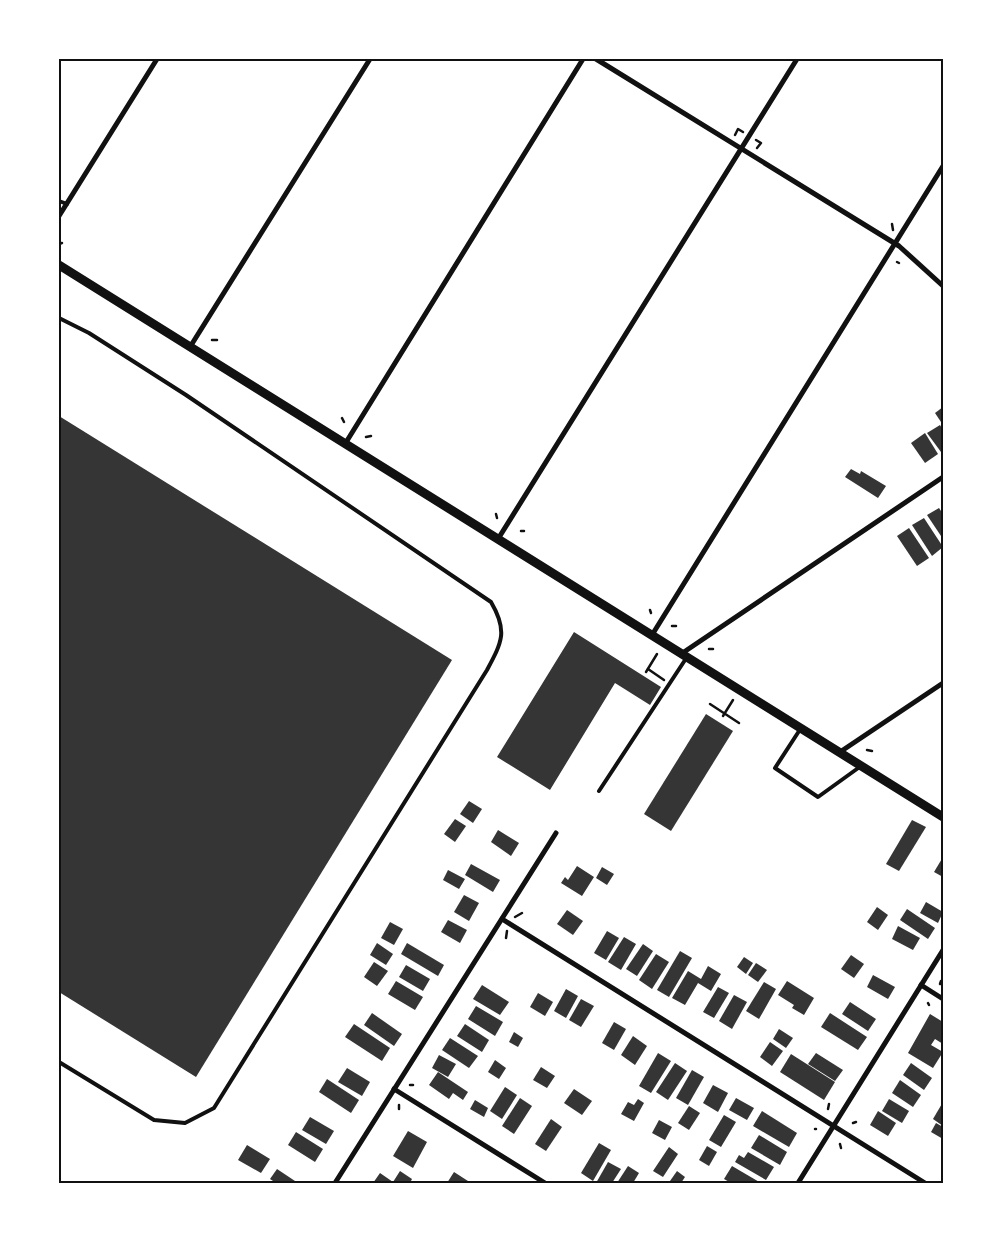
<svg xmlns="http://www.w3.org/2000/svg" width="1002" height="1242" font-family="Signika,sans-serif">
  <rect width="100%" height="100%" fill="#fff"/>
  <!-- building -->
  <g fill="#353535">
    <path d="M943,407V425L935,413Z"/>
    <path d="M59,416L452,660L196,1077L59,992Z"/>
    <path d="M940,425L943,430V451L941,452L927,433Z"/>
    <path d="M925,433L938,454L925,463L911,443Z"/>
    <path d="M851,469L860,474L861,471L886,486L878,498L845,477Z"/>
    <path d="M939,508L943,514V539L927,515Z"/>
    <path d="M924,518L943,547L932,556L912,525Z"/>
    <path d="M909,528L929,558L917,566L897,536Z"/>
    <path d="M574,632L661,687L650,705L615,683L550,790L497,757Z"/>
    <path d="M706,714L733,731L671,831L644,814Z"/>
    <path d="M469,801L482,809L473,823L460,814Z"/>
    <path d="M455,819L466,826L455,842L444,834Z"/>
    <path d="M912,820L926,827L899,871L886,864Z"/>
    <path d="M498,830L519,843L511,856L491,842Z"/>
    <path d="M943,857V877L934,872Z"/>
    <path d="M471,864L500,880L493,892L465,875Z"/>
    <path d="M577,866L594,877L582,896L561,883L565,877L568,880Z"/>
    <path d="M602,867L614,874L607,885L596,878Z"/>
    <path d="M448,870L465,879L459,889L443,880Z"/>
    <path d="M464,895L479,903L469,921L454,912Z"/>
    <path d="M926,902L943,912L938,923L920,913Z"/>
    <path d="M877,907L888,915L878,930L867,922Z"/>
    <path d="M907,909L935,928L928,939L900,920Z"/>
    <path d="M567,910L583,921L573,935L557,924Z"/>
    <path d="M448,920L467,930L460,943L441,932Z"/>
    <path d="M390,922L403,929L394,945L381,938Z"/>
    <path d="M898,926L920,938L913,950L892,939Z"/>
    <path d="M607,931L619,938L606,960L594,953Z"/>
    <path d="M624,937L636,944L621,970L608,962Z"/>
    <path d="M377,943L393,954L386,965L370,955Z"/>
    <path d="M407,943L444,965L438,976L401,954Z"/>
    <path d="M643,944L653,951L637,976L626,969Z"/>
    <path d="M680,951L692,958L669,997L657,990Z"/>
    <path d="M656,954L669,962L652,989L639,980Z"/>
    <path d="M851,955L864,964L854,978L841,969Z"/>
    <path d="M744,957L753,963L746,974L737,967Z"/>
    <path d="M374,962L388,971L377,986L364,977Z"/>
    <path d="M756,963L767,970L758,982L748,975Z"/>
    <path d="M406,965L430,979L423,991L399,977Z"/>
    <path d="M708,966L721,974L711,991L698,983L685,1005L672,998L688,971L701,979Z"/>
    <path d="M873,975L895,987L888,999L867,987Z"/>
    <path d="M396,981L423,997L415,1010L388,994Z"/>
    <path d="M787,981L814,998L804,1015L792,1008L794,1005L778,995Z"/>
    <path d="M764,982L776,989L759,1019L746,1011Z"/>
    <path d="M482,985L509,1002L500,1015L473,999Z"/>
    <path d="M718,987L729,993L714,1018L703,1012Z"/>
    <path d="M566,989L578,996L566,1018L554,1011Z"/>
    <path d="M538,993L553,1002L545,1016L530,1007Z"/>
    <path d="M734,995L747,1002L732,1029L719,1021Z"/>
    <path d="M581,999L594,1006L581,1027L569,1020Z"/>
    <path d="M850,1002L876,1019L868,1031L842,1014Z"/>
    <path d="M476,1006L503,1022L495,1036L468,1019Z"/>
    <path d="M372,1013L402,1034L394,1046L364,1025Z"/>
    <path d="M830,1013L867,1037L858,1050L821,1027Z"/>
    <path d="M930,1014L943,1022V1044L935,1039L931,1045L943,1052L933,1068L908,1053Z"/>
    <path d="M614,1022L626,1029L614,1050L602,1043Z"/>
    <path d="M354,1024L390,1048L382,1061L345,1037Z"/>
    <path d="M465,1024L489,1040L482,1052L457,1036Z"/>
    <path d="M779,1029L793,1038L786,1048L773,1039Z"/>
    <path d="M514,1032L523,1038L518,1047L509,1042Z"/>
    <path d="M633,1036L647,1046L635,1065L621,1055Z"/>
    <path d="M450,1038L478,1056L469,1068L442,1050Z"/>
    <path d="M770,1042L783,1051L772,1066L760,1057Z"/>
    <path d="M658,1053L671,1061L651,1093L639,1086Z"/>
    <path d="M816,1053L843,1070L835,1081L808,1064Z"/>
    <path d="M791,1054L835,1082L824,1100L780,1072Z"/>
    <path d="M439,1055L456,1064L448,1077L432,1068Z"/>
    <path d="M495,1060L506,1068L499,1079L488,1072Z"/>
    <path d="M675,1063L687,1071L668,1100L656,1092Z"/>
    <path d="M911,1063L932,1078L924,1090L903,1075Z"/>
    <path d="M541,1067L555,1076L547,1088L533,1080Z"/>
    <path d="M347,1068L370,1082L362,1096L338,1082Z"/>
    <path d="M692,1070L704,1077L688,1105L676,1098Z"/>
    <path d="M438,1072L468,1092L463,1100L453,1093L449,1099L429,1085Z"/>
    <path d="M327,1079L359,1100L351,1113L319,1092Z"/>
    <path d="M900,1080L921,1095L913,1107L892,1093Z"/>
    <path d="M713,1085L728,1093L718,1112L703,1103Z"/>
    <path d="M505,1087L517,1095L502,1119L490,1111Z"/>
    <path d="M574,1089L592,1101L582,1115L564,1103Z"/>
    <path d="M520,1098L532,1106L514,1134L502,1126Z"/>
    <path d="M736,1098L754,1108L747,1120L729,1110Z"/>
    <path d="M638,1099L644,1103L634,1121L621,1114L628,1102L634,1105Z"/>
    <path d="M889,1099L909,1111L902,1123L882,1111Z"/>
    <path d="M475,1100L488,1108L484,1117L470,1109Z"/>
    <path d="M943,1102V1126L933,1119Z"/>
    <path d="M689,1106L700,1113L689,1130L678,1123Z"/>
    <path d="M762,1111L797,1133L789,1147L753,1126Z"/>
    <path d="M878,1111L896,1123L888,1136L870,1125Z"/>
    <path d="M724,1115L736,1122L721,1147L709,1140Z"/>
    <path d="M310,1117L334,1131L326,1144L302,1130Z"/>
    <path d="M551,1119L562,1127L546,1151L535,1144Z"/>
    <path d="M659,1120L672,1127L665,1140L652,1133Z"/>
    <path d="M936,1123L943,1127V1139L931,1132Z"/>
    <path d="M408,1131L427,1142L413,1168L393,1156Z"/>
    <path d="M296,1132L323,1149L315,1162L288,1145Z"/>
    <path d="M759,1135L787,1152L780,1165L751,1148Z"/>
    <path d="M599,1143L611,1150L593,1181L581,1173Z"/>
    <path d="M247,1145L270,1159L261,1173L238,1160Z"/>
    <path d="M707,1146L717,1152L709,1166L699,1160Z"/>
    <path d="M669,1147L678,1154L663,1177L653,1171Z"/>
    <path d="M748,1152L774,1167L766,1180L735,1162L739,1155L744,1158Z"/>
    <path d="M608,1162L621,1169L612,1183H596Z"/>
    <path d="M628,1166L639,1173L633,1183H617Z"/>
    <path d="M732,1166L761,1183H731L724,1179Z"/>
    <path d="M277,1169L298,1183H276L270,1179Z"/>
    <path d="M400,1171L412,1179L410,1183H373L380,1173L393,1182Z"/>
    <path d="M677,1171L685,1177L681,1183L670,1181Z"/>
    <path d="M454,1172L468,1181L466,1183H447Z"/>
  </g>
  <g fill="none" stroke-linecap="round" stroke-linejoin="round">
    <!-- path -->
    <g stroke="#111" stroke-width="2.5">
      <path d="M735,135L738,129L743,132"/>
      <path d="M756,140L761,143L757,148"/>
      <path d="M892,224L893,230"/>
      <path d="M59,244L62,243"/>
      <path d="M897,262L899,263"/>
      <path d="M212,340H217"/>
      <path d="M342,418L344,422"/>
      <path d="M366,437L371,436"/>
      <path d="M496,514L497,518"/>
      <path d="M521,531H524"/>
      <path d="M650,610L651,613"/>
      <path d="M672,626H676"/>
      <path d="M709,649H713"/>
      <path d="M648,669L664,680"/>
      <path d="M646,672L657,654"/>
      <path d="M710,704L739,723"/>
      <path d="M723,716L733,700"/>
      <path d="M867,750L872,751"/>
      <path d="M515,917L522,913"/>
      <path d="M506,938L507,931"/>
      <path d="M940,984L941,981"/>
      <path d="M928,1003L929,1005"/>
      <path d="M410,1085H413"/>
      <path d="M399,1105V1109"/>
      <path d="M828,1109L829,1104"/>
      <path d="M853,1123L856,1122"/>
      <path d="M815,1129H816"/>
      <path d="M840,1144L841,1148"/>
    </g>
    <!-- service -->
    <g stroke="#111" stroke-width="4">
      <path d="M59,201L67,204"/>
      <path d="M59,318L89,333L186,395L491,602C508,631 502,642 487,670L214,1108L185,1123L154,1120L59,1062"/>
      <path d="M801,728L775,768L818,797L861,766"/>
      <path d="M599,791L687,657"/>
    </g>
    <!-- minor -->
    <g stroke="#111" stroke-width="5">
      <path d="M596,59L899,246L943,286"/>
      <path d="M59,216L157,59"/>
      <path d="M190,347L370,59"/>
      <path d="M345,444L583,59"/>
      <path d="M498,539L797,59"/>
      <path d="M652,635L943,166"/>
      <path d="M681,654L943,477"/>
      <path d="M840,752L943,683"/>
      <path d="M502,919L925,1183"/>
      <path d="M921,985L943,999"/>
      <path d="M394,1089L545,1183"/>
      <path d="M335,1183L556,833"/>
      <path d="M798,1183L943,950"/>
    </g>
    <!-- tertiary -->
    <path stroke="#111" stroke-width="9" d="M59,265L943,817"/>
  </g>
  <!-- border -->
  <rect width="1002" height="1242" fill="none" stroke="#ffffff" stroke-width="120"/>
  <rect x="60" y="60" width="882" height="1122" fill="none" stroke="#111" stroke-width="2"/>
</svg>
